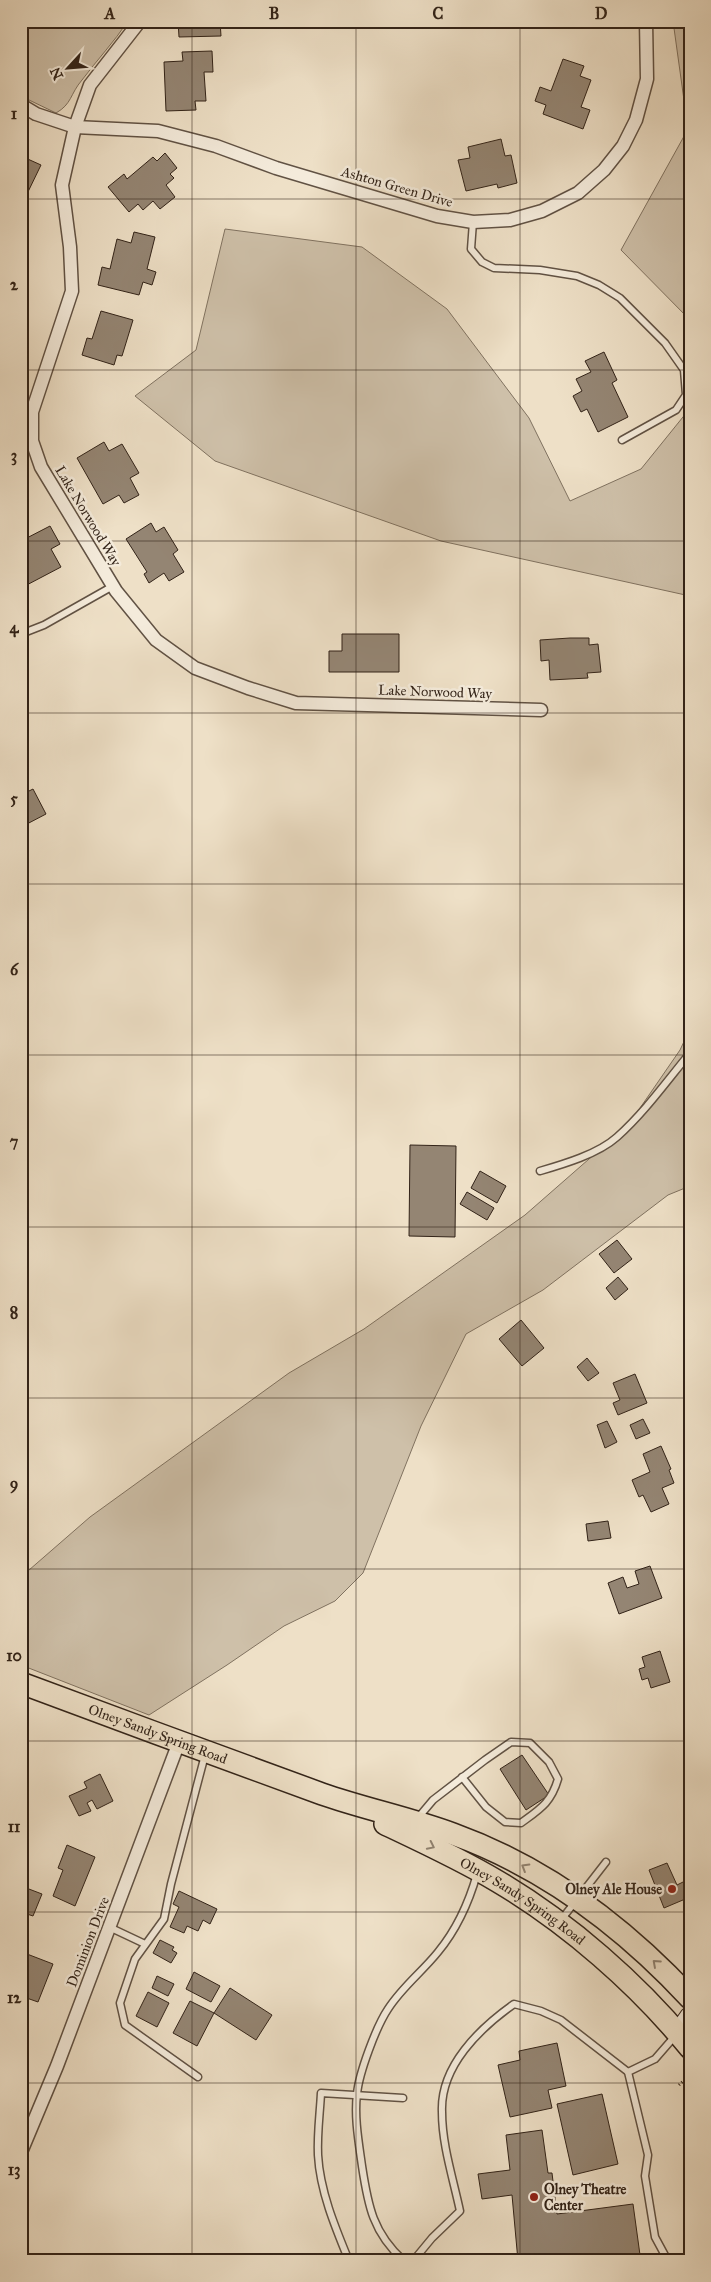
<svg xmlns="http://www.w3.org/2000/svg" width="711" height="2282" font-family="'IM FELL Great Primer',serif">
  <rect width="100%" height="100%" fill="#eee0c7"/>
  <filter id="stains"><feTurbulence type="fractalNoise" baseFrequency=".004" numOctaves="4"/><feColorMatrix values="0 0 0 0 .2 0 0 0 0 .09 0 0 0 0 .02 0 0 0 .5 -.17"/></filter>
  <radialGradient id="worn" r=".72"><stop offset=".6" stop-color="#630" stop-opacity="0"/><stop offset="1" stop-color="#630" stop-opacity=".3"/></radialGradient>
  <!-- green -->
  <g fill="#cec0a9" stroke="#807260">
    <path d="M21,21H128C114,42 97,60 82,80C70,94 72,104 56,113L27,99L21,94Z"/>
    <path d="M673,21H690V320L621,250L688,129Z"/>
    <path d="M225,229L362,247L447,309L529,418L570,501L641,469L687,412L690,406V596L441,541L215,461L135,396L196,350Z"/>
    <path d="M690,1029V1186L668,1195L543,1290L466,1334L421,1426L363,1573L335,1601L284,1626L227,1665L149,1715L21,1665V1577L90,1517L289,1373L364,1329L525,1215L629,1124L680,1050Z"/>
  </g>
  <!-- building -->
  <g fill="#948573" stroke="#322318">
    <path d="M178,21H220L221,36L179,37Z"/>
    <path d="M563,21H583V26L564,28Z"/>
    <path d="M212,51L213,72H204L206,101H195L196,110L166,111L164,62L183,61L182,52Z"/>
    <path d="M563,59L584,66L580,76L591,80L581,107L590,110L583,129L543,114L546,105L535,101L540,87L551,91Z"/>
    <path d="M501,139L505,156L511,155L517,183L498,188L497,184L466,191L458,160L470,158L468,147Z"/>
    <path d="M165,153L177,168L170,174L174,178L166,185L175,197L160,209L153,201L143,210L138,204L129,212L108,187L124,174L127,179L153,157L157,161Z"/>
    <path d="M21,156L41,165L25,198L21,197Z"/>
    <path d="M134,232L155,237L147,269L156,272L152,285L143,282L139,295L98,285L102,267L110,269L117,239L131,243Z"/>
    <path d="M101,311L133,320L122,356L117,355L114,365L82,355L87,338L92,339Z"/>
    <path d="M604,352L617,380L612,383L628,417L598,432L587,409L581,412L573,396L582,391L576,379L591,372L585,361Z"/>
    <path d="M104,442L109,451L122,444L139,473L130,478L139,495L124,503L119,495L103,504L77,458Z"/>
    <path d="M151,523L156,532L164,527L178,550L173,554L184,572L169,581L164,573L149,583L144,574L147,572L126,539Z"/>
    <path d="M50,526L60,544L51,549L61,567L21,588V541Z"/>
    <path d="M342,634H399V672H329V651H342Z"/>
    <path d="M570,638H589V645L598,644L601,672L587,673L588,678L550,680L549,660L541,661L540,640Z"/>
    <path d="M33,789L46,814L25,825L21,819V795Z"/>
    <path d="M410,1145L456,1146L455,1237L409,1236Z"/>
    <path d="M480,1171L506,1186L497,1203L471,1188Z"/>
    <path d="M467,1192L494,1208L487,1220L460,1204Z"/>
    <path d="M617,1240L632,1259L614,1273L599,1254Z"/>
    <path d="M618,1277L628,1289L615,1300L606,1288Z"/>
    <path d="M521,1320L544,1348L522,1366L499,1339Z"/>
    <path d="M587,1358L599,1373L588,1381L577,1367Z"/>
    <path d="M635,1374L647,1403L618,1415L613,1403L620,1400L613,1383Z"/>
    <path d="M643,1419L650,1433L636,1439L630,1425Z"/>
    <path d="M607,1421L617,1442L605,1448L597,1425Z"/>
    <path d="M661,1446L671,1469L669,1470L674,1483L662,1488L669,1504L651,1512L643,1495L639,1497L632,1480L650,1472L643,1454Z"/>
    <path d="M608,1521L611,1538L588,1541L586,1524Z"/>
    <path d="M650,1566L662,1598L619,1614L608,1583L623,1577L627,1588L639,1584L635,1571Z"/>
    <path d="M660,1651L670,1682L651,1688L648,1678L642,1680L639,1669L645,1667L642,1657Z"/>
    <path d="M522,1755L549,1795L526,1810L500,1769Z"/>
    <path d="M100,1774L113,1801L97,1809L92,1800L87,1803L91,1811L79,1816L69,1796L87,1788L84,1782Z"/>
    <path d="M67,1845L95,1857L75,1906L53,1896L63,1870L58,1868Z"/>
    <path d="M667,1863L677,1885L685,1881L690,1897L664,1908L649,1870Z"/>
    <path d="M21,1886L42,1894L33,1916L21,1912Z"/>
    <path d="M179,1891L217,1909L210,1924L203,1920L198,1931L187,1926L184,1933L170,1927L179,1907L173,1904Z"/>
    <path d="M160,1940L174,1947L172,1950L177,1953L171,1963L153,1953Z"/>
    <path d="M27,1954L53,1964L38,2002L21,1996V1967Z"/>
    <path d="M194,1972L220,1986L211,2002L186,1989Z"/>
    <path d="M157,1976L174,1984L168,1996L152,1988Z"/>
    <path d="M230,1988L272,2015L256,2040L214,2013Z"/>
    <path d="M148,1992L169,2003L157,2027L136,2016Z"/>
    <path d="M190,2001L214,2013L197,2046L173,2033Z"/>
    <path d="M557,2043L566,2086L548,2090L552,2108L510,2117L498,2065L520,2060L519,2051Z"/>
    <path d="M602,2094L618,2164L573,2175L557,2104Z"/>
    <path d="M542,2130L548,2173H552L557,2214L633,2204L640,2255L632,2256L633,2261H518L512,2195L482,2199L478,2174L510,2170L506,2135Z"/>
  </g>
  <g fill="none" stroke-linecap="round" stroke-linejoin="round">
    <!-- service casing -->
    <g stroke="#615244" stroke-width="9">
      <g id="service">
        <path d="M473,222L471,249L482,262L494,268L540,270L577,276L599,285L620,298L665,343L684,370L686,395L676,410L622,440"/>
        <path d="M21,442L32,441"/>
        <path d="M21,634L44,625L113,586"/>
        <path d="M540,1171C564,1164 598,1154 617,1137C644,1113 667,1081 690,1053"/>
        <path d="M417,1819L433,1800L485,1760L511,1742L530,1743L549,1762L558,1779C551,1803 540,1809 521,1823L505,1822L486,1807L462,1777"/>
        <path d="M561,1920L606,1862"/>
        <path d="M109,1927L145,1944"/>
        <path d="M198,2077L125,2025L120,2003L135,1959L164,1919L171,1884L205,1755"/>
        <path d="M349,2261C335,2227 320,2191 318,2155C317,2134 320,2113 321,2093L403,2098"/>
        <path d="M404,2261C373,2233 368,2206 362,2166C359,2144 354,2117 357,2094C359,2073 376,2027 388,2009C402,1987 422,1972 438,1952C457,1929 469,1902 477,1874"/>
        <path d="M413,2261L432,2238L460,2211C453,2178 442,2145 442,2112C440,2066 480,2028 514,2004L541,2011L561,2020L628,2072"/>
        <path d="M668,2261L655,2237L645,2176L648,2155L628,2072L655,2059L675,2036"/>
      </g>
    </g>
    <!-- minor casing -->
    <g stroke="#615244" stroke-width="15">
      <g id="minor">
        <path d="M140,21L90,85L75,127L62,185L70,247L72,291L32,412V441L41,467L116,591L156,640L195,668L248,688L296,703L541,710"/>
        <path d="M21,105L36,114L75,127L158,131L216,146L276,168L437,216L473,222L510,220L542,211L578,193L604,170L623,146L636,120L647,79L646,21"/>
        <path d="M21,2152L57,2066L179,1742"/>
      </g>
    </g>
    <!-- secondary casing -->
    <g stroke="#322318" stroke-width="21">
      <path id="secondary" d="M678,2033L690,2016"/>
    </g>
    <!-- primary casing -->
    <g stroke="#322318" stroke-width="24">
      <g id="primary">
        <path id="s1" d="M21,1683C121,1720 222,1758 322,1794C365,1809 410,1818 453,1834C544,1867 624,1927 690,1998"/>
        <path id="s2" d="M385,1824C423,1842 462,1860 497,1881C568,1923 638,1984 690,2048"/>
      </g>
    </g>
    <!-- path -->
    <path stroke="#322318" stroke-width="3" stroke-dasharray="1 2.5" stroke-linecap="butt" d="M679,2085L690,2075"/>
    <!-- service -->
    <use href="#service" stroke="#f4ebdb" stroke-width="6"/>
    <!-- minor -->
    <use href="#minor" stroke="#f4ebdb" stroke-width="12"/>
    <!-- secondary -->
    <use href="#secondary" stroke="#f4ebdb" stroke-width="19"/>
    <!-- primary -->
    <use href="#primary" stroke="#eee0c7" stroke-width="21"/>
  </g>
  <!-- one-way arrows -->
  <defs><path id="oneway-chevron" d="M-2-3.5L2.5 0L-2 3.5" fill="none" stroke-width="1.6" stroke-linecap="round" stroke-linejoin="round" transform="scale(1.25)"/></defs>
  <g stroke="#908270">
    <use href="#oneway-chevron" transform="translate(431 1846) rotate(26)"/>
    <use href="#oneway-chevron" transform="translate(525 1867) rotate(-149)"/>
    <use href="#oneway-chevron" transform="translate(656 1963) rotate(-138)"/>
  </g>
  <!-- grid -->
  <path fill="none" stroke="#322318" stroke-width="1" stroke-opacity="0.55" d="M192,21V2261M356,21V2261M520,21V2261M21,199H690M21,370H690M21,541H690M21,713H690M21,884H690M21,1055H690M21,1227H690M21,1398H690M21,1569H690M21,1741H690M21,1912H690M21,2083H690"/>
  <!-- markers -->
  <g fill="#8f2418" stroke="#f4ebdb" stroke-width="2">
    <circle cx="672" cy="1889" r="5"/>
    <circle cx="534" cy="2197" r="5"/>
  </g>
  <g text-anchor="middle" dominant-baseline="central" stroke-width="5" stroke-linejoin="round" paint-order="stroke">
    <!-- street labels -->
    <g font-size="14" fill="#322318" stroke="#f4ebdb">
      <text transform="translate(397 187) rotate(16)">Ashton Green Drive</text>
      <text transform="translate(88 516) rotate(59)">Lake Norwood Way</text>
      <text transform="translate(435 692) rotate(2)">Lake Norwood Way</text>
      <text stroke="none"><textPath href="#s1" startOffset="146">Olney Sandy Spring Road</textPath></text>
      <text stroke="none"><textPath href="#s2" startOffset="158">Olney Sandy Spring Road</textPath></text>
      <text transform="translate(88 1942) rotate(-69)">Dominion Drive</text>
    </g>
    <!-- poi labels -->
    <g font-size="14" font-weight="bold" fill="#322318" stroke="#f4ebdb" text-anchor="end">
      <text x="662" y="1889">Olney Ale House</text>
      <text x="544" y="2189" text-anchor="start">Olney Theatre<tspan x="544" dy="16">Center</tspan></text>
    </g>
  </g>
  <!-- margin -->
  <rect width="711" height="2282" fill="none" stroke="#eee0c7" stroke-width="55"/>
  <!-- north arrow -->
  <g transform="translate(68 68) rotate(244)" stroke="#f4ebdb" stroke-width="4" paint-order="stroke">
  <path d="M0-4L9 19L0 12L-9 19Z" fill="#322318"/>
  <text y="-8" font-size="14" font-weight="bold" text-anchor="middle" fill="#322318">N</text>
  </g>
  <rect x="28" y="28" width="656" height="2226" fill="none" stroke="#322318" stroke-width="2"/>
  <g font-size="16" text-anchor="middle" font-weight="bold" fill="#322318">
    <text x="110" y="19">A</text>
    <text x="274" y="19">B</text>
    <text x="438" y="19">C</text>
    <text x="601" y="19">D</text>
    <text x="14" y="119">1</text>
    <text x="14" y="290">2</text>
    <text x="14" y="461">3</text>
    <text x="14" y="633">4</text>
    <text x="14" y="804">5</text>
    <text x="14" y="975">6</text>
    <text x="14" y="1147">7</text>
    <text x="14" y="1318">8</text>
    <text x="14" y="1489">9</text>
    <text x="14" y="1661">10</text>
    <text x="14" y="1832">11</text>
    <text x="14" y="2003">12</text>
    <text x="14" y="2175">13</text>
  </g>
  <rect width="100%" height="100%" filter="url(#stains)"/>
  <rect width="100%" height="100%" fill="url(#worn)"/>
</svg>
